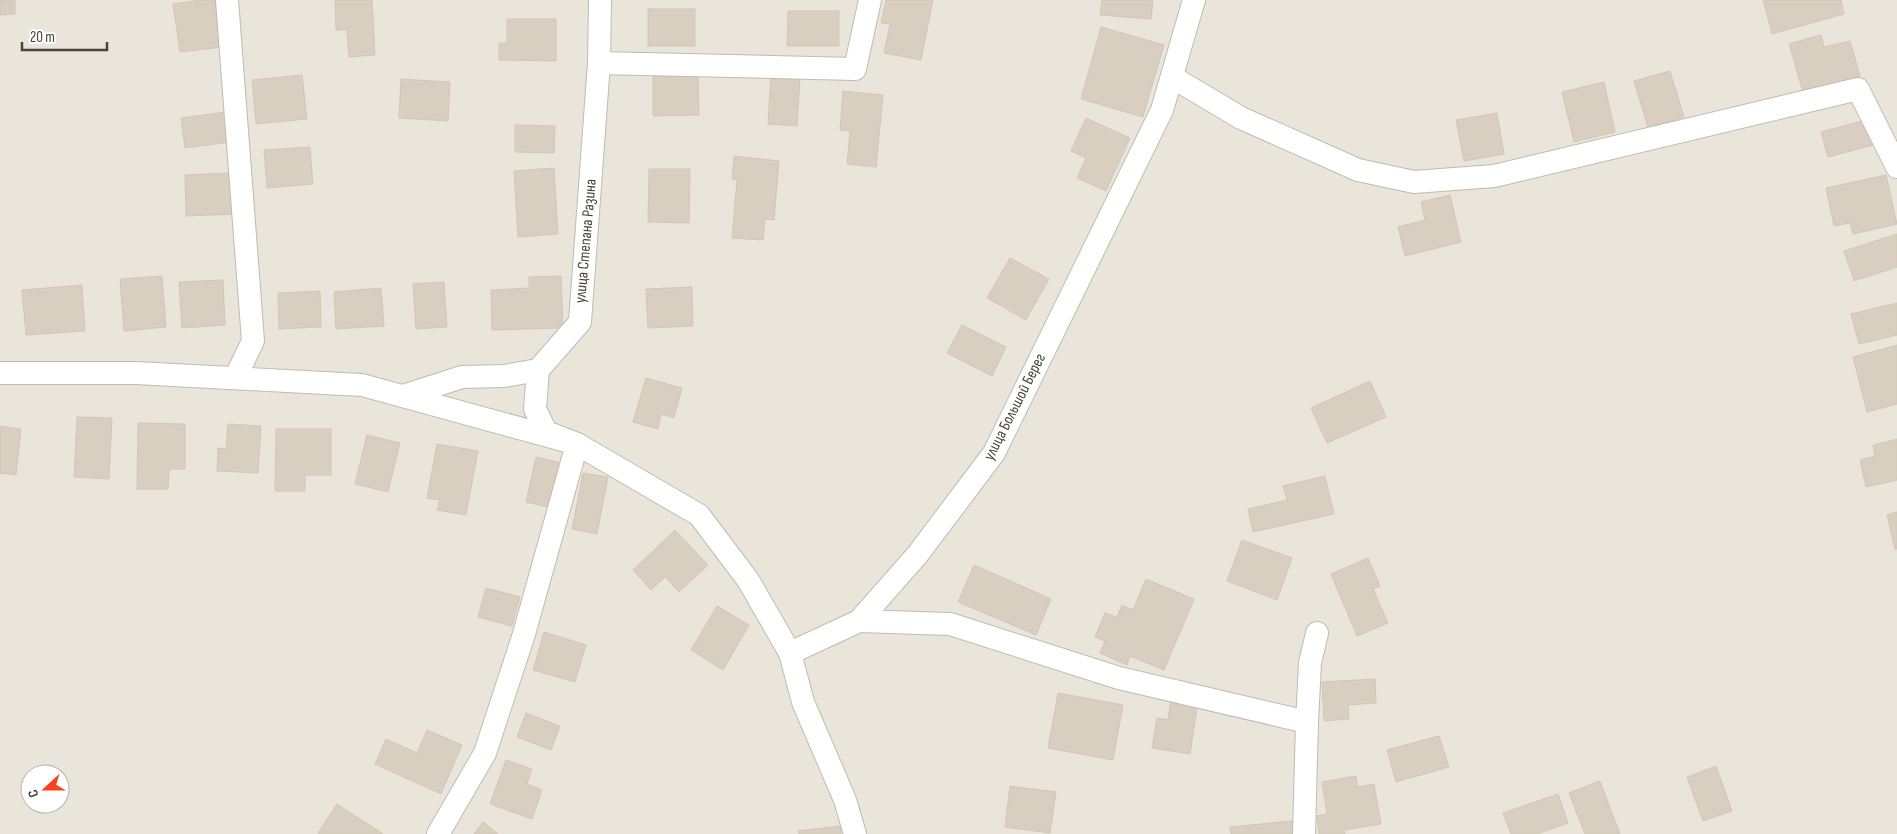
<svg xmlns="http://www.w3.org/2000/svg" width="1897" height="834" font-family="'Sofia Sans Condensed',sans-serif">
  <rect width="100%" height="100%" fill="#f6f3ec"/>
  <!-- residential -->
  <path fill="#eae5da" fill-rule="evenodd" d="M0,0H1897V834H0ZM30,774H60V804H30Z"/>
  <!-- building -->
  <g fill="#d8cfc1" stroke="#d3c7b4">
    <path d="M0,0H15V14L0,15Z"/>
    <path d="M201,0H215L222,47L180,52L173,4Z"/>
    <path d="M335,0H372L375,55L349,57L347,30H336Z"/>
    <path d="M886,0H933L921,60L884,53L890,24L881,23Z"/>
    <path d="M1102,0H1153L1151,19L1100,15Z"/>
    <path d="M1763,0H1841L1844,14L1772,34Z"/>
    <rect x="648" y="9" width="47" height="37"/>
    <path d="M788,11H839V46H787Z"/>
    <path d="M507,19H556V61L499,60V43H507Z"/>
    <path d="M1101,27L1164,45L1143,117L1081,99Z"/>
    <path d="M1821,35L1824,47L1850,41L1860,76L1803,92L1789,44Z"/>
    <path d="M1670,71L1684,117L1648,128L1634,81Z"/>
    <path d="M653,72H698L699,115L653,116Z"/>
    <path d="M302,75L307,119L256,124L252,80Z"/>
    <path d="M771,75L800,77L797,126L768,124Z"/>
    <path d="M401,79L450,82L448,121L399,118Z"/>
    <path d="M1604,82L1615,132L1574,142L1562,92Z"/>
    <path d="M843,91L883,95L876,167L847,164L850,131L840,130Z"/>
    <path d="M226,112L230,142L185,148L181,118Z"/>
    <path d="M1497,113L1504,154L1464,161L1456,120Z"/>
    <path d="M1086,118L1130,138L1106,191L1077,178L1086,158L1071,151Z"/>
    <path d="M1866,120L1873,145L1828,157L1821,132Z"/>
    <path d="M515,125L555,126L554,153L515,152Z"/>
    <path d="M310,147L313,184L267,188L264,150Z"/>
    <path d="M734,156L779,161L774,220L765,219L763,240L732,238L737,180L732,179Z"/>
    <path d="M554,168L558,234L518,237L514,171Z"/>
    <path d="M649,169H690L689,223L648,222Z"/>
    <path d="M232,173L234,214L186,216L185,175Z"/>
    <path d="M1886,175L1897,224L1853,234L1850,223L1834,226L1826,188Z"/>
    <path d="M1450,195L1461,242L1405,256L1398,227L1425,220L1421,202Z"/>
    <path d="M1897,234V267L1854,281L1844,251Z"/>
    <path d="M1010,258L1049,279L1026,320L987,298Z"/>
    <path d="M162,276L166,327L124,331L120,279Z"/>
    <path d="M561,276L563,328L492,330L491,290L529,288V277Z"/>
    <path d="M223,280L225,325L182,328L179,282Z"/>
    <path d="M444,282L447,327L416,329L413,284Z"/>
    <path d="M82,285L85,331L26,335L22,290Z"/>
    <path d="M692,287L693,326L648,328L646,289Z"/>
    <path d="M381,288L384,326L336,329L334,292Z"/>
    <path d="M320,291L321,327L279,329L278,293Z"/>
    <path d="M1897,303V335L1859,344L1851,314Z"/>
    <path d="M962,325L1006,347L992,376L947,353Z"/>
    <path d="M1897,345V404L1867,412L1853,357Z"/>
    <path d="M646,378L682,388L674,418L661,414L658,429L633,422Z"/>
    <path d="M1370,381L1386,417L1327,443L1311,408Z"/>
    <path d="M77,417L112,418L109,479L74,477Z"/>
    <path d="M138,423L185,424V469H169L168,489H137Z"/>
    <path d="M228,424L261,426L258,473L217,471L218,448L226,449Z"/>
    <path d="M0,426L21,429L16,475L0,473Z"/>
    <path d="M276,429H331V475H305V491H275Z"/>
    <path d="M367,435L400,443L388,492L355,484Z"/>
    <path d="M1897,439V480L1866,487L1860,460L1875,456L1873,445Z"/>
    <path d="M437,444L478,451L466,515L437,510L440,500L427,498Z"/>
    <path d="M536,457L562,463L552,508L526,502Z"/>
    <path d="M583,473L608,477L597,534L572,529Z"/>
    <path d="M1325,476L1334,514L1253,532L1248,509L1287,500L1283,486Z"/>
    <path d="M1897,512V549H1895L1887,515Z"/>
    <path d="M675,530L708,565L679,592L665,577L651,590L633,570Z"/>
    <path d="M1242,540L1292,558L1277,600L1227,581Z"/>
    <path d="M1368,558L1380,586L1373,589L1388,623L1357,636L1331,574Z"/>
    <path d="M974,565L1051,599L1036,635L958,602Z"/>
    <path d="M1146,579L1194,599L1164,670L1130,656L1127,665L1100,653L1105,641L1095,637L1105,613L1117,617L1122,605L1133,610Z"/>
    <path d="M486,588L520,597L512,626L478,617Z"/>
    <path d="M717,606L749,625L723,670L691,650Z"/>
    <path d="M544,632L586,645L575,682L533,670Z"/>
    <path d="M1375,679L1376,703L1348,705L1349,719L1324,721L1322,682Z"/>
    <path d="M1058,693L1123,705L1113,760L1048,748Z"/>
    <path d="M1171,698L1198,702L1190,754L1152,748L1157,718L1168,720Z"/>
    <path d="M526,713L560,726L551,750L517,737Z"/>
    <path d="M427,730L462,745L441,794L375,764L386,739L417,753Z"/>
    <path d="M1439,736L1449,767L1396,782L1387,750Z"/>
    <path d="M506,760L532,769L527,784L542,790L532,819L490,804Z"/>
    <path d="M1716,766L1732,811L1703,821L1687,777Z"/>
    <path d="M1356,776L1358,787L1374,784L1381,824L1344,830L1345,834H1319L1317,816L1327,814L1322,782Z"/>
    <path d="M1600,781L1620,834H1585L1569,793Z"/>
    <path d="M1010,786L1056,792L1050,833L1005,827Z"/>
    <path d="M1558,794L1568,823L1537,834H1511L1503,813Z"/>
    <path d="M337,804L383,834H320L318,833Z"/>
    <path d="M1292,821L1294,834H1231L1230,827Z"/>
    <path d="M483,822L498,834H474Z"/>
    <path d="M840,826L841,834H799L798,831Z"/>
  </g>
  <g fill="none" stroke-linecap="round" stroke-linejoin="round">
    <!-- minor casing -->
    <g stroke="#c2bbae" stroke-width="24">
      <g id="minor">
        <path d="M227,0L253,341L235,378"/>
        <path d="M599,63L855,69L870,0"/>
        <path d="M1172,77L1241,118L1358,170L1414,182L1494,176L1858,89L1897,167"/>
        <path d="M0,373H136L362,385L577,444L699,515L748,580L790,653"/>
        <path d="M403,396L462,377L504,376L538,370"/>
        <path d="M859,621L950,624L1119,678L1307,722"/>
        <path d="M438,834L485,753L524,634L577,444L546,432L535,409L538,370L580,322L599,63L600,0"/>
        <path d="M855,834L845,800L803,702L790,653L859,621L918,554L994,453L1162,110L1194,0"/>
        <path d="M1304,834L1307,722L1310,663L1317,633"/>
      </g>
    </g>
    <!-- minor -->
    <use href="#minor" stroke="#fff" stroke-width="22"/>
  </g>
  <g text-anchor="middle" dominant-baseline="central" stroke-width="5" stroke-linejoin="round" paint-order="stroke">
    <!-- street labels -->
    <g font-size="16" fill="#4b4439" stroke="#fff">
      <text transform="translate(586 241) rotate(-85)">улица Степана Разина</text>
      <text transform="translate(1015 407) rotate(-63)">улица Большой Берег</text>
    </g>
  </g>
  <!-- north arrow -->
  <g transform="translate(45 789) rotate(249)"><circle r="24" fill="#ffffff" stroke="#b7b4b0"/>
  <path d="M0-4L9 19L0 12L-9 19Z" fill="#fc3f1d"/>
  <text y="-8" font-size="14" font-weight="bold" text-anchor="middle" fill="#4b4439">С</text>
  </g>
  <!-- scale -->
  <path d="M22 42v8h85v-8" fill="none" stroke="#4b4439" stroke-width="2.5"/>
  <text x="30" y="42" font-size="15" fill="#4b4439" stroke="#ffffff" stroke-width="4" paint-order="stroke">20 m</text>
</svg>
